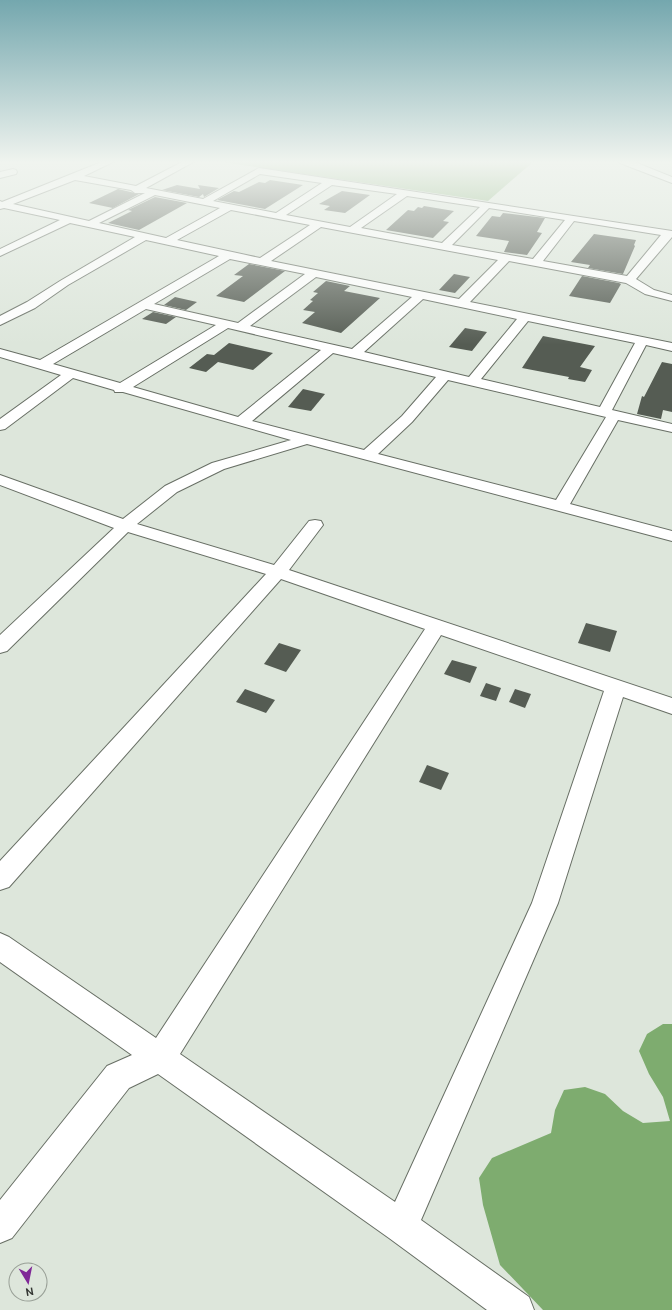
<svg xmlns="http://www.w3.org/2000/svg" width="672" height="1310" font-family="Ubuntu,sans-serif">
  <rect width="100%" height="100%" fill="#dde6db"/>
  <!-- forest -->
  <g fill="#7eac6f">
    <path d="M215,161H534L488,201Z"/>
    <path d="M663,1024H672V1310H543L500,1265L483,1205L479,1178L492,1158L551,1133L555,1110L564,1090L585,1087L605,1094L623,1111L643,1123L670,1121L663,1097L649,1074L639,1051L647,1034Z"/>
  </g>
  <!-- building -->
  <g fill="#555c53">
    <path d="M270,180L303,185L265,209L217,200L234,191L239,192L259,182L265,183Z"/>
    <path d="M177,185L200,189L198,185L219,188L204,197L203,194L199,197L162,190Z"/>
    <path d="M118,189L139,194L113,208L89,203Z"/>
    <path d="M342,191L370,195L345,213L324,210L330,206L319,204Z"/>
    <path d="M155,197L187,203L139,230L108,223L132,211L128,210Z"/>
    <path d="M424,206L454,211L443,221L449,222L433,238L386,230L408,210L414,211L418,207L422,208Z"/>
    <path d="M503,213L545,218L537,232L542,233L527,255L504,252L509,241L476,236L492,216L500,217Z"/>
    <path d="M594,234L636,240L634,245L635,246L623,274L588,268L590,265L571,262Z"/>
    <path d="M249,264L285,271L244,302L216,296L243,276L234,275Z"/>
    <path d="M454,274L470,277L455,293L439,290Z"/>
    <path d="M582,276L619,283L621,284L610,303L569,296Z"/>
    <path d="M326,281L350,286L344,291L380,298L341,333L302,323L315,312L303,310L313,301L310,300L318,293L313,292Z"/>
    <path d="M175,297L197,302L186,310L164,305Z"/>
    <path d="M153,312L176,317L166,324L142,319Z"/>
    <path d="M465,328L487,332L472,351L449,347Z"/>
    <path d="M543,336L595,346L580,367L592,370L585,382L568,379L569,377L522,368Z"/>
    <path d="M229,343L273,353L253,370L218,362L206,372L189,368L207,354L214,355Z"/>
    <path d="M662,362L672,364V412L663,410L661,419L637,414L642,396L644,397Z"/>
    <path d="M303,389L325,394L311,411L288,407Z"/>
    <path d="M586,623L617,631L610,652L578,643Z"/>
    <path d="M279,643L301,650L286,672L264,664Z"/>
    <path d="M452,660L477,667L470,683L444,674Z"/>
    <path d="M486,683L501,688L496,701L480,696Z"/>
    <path d="M245,689L275,700L266,713L236,702Z"/>
    <path d="M515,689L531,694L525,708L509,702Z"/>
    <path d="M427,765L449,773L441,790L419,782Z"/>
  </g>
  <g fill="none" stroke-linecap="round" stroke-linejoin="round">
    <!-- minor casing -->
    <g stroke="#686f65" stroke-width="2">
      <g id="minor">
        <path d="M104,161H115L84,176L136,186L184,161H195L146,188L203,199L259,168L672,231V237L636,279L654,290L672,295V301L645,294L626,283L509,261L470,302L672,343V351L646,345L612,410L672,424V432L618,420L570,504L672,531V541L307,444L224,469L177,492L137,524L274,565L309,521L315,520L321,521L323,525L289,570L672,698V714L623,697L558,903L421,1220L529,1297L534,1310H487L389,1238L158,1074L129,1088L12,1238L0,1243V1200L107,1066L132,1055L0,962V933L9,937L156,1038L425,629L281,579L9,887L0,890V861L266,574L128,532L7,651L0,653V635L114,528L0,485V475L123,519L165,486L212,463L291,440L123,392H115L114,390L73,378L5,429L0,430V419L61,375L0,357V349L40,360L219,256L146,240L68,285L35,308L0,325V316L27,302L60,281L135,237L70,223L0,256V249L60,220L4,208L0,209V201L2,202ZM260,174L322,183L276,213L213,201ZM75,180L131,190L135,193H145L89,221L13,204ZM332,185L397,194L350,227L286,215ZM155,195L220,208L166,238L99,223ZM407,196L480,207L442,243L361,228ZM489,208L565,220L533,259L452,245ZM231,210L310,225L260,258L177,240ZM574,221L661,235L627,276L543,261ZM321,227L498,260L459,299L271,261ZM230,259L305,274L238,323L154,304ZM316,277L412,297L352,349L250,326ZM423,299L517,319L469,377L364,352ZM146,309L216,325L120,383L53,364ZM528,321L635,343L600,407L481,379ZM228,328L321,350L238,417L133,387ZM333,353L436,377L402,416L364,450L252,421ZM448,380L606,417L556,500L378,454L412,422ZM441,635L604,691L532,903L395,1202L180,1054Z"/>
        <path d="M13,169L16,170L17,172L16,174L0,178V172Z"/>
      </g>
    </g>
    <!-- trunk casing -->
    <g stroke="#686f65" stroke-width="2">
      <path id="trunk" d="M618,161H632L672,177V183L620,163Z"/>
    </g>
    <!-- minor -->
    <use href="#minor" fill="#fff" fill-rule="evenodd"/>
    <!-- trunk -->
    <use href="#trunk" fill="#fff" fill-rule="evenodd"/>
  </g>
  <!-- sky -->
  <linearGradient id="sky" x2="0" y2="1"><stop stop-color="#74a7ae"/><stop offset="0.47" stop-color="#f0f4ef"/><stop offset="1" stop-color="#f0f4ef" stop-opacity="0"/></linearGradient>
  <rect width="672" height="345" fill="url(#sky)"/>
  <!-- north arrow -->
  <g transform="translate(28 1282) rotate(170)"><circle r="19" fill="#dde6db" stroke="#99a097"/>
  <path d="M0-3L7 15L0 10L-7 15Z" fill="#7f2897"/>
  <text y="-6" font-size="11" font-weight="bold" text-anchor="middle" fill="#333632">N</text>
  </g>
</svg>
